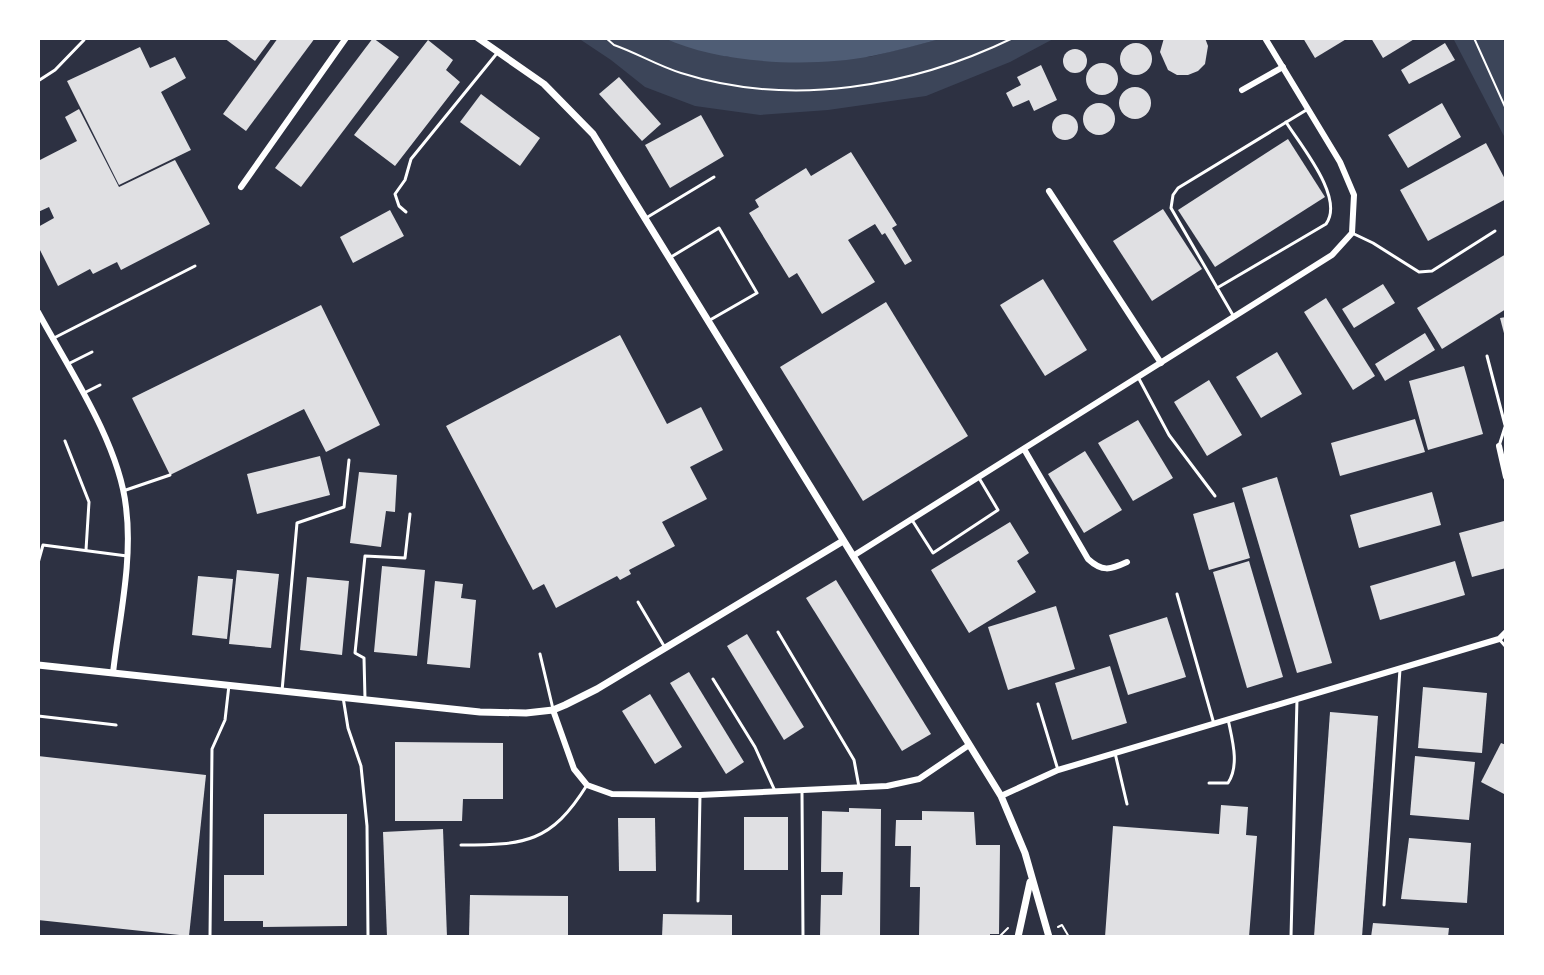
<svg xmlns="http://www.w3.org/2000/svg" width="1544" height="975" font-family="Raleway,sans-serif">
  <rect width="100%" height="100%" fill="#2d3142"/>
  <!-- green -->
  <g fill="#3c4559">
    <path d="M578,38H664L728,57H869L944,38H1055L1010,62L926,96L828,110L760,115L695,106L645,87L611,60Z"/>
    <path d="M1453,38H1502L1506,45V140Z"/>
  </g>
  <!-- water -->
  <path fill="#4f5d75" d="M664,38H944C920,44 896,51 872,56C811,68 720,64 664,38Z"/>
  <!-- building -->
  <g fill="#e0e0e3">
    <path d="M224,38H272L255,61Z"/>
    <path d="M278,38H315L246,131L223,114Z"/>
    <path d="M373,38L399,57L301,187L275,168Z"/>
    <path d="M1164,38H1205L1208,46L1205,64L1198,71L1188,75H1177L1168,70L1160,52Z"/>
    <path d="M1303,38H1348L1315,58Z"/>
    <path d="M1371,38H1416L1383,58Z"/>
    <path d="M428,40L453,60L446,70L460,82L395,166L354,135Z"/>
    <path d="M1445,43L1455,60L1409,84L1401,70Z"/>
    <circle cx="1136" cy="59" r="16"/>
    <path d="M140,47L150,68L175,57L186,78L161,92L191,150L119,185L67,81Z"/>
    <circle cx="1075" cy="61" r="12"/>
    <circle cx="1102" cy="79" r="16"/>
    <path d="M1041,65L1057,100L1034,111L1029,100L1013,107L1006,93L1021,85L1017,77Z"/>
    <path d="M619,77L661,124L642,141L599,94Z"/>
    <circle cx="1135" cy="103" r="16"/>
    <path d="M481,94L540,138L520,166L460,122Z"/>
    <path d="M1442,103L1461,137L1408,168L1388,135Z"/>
    <circle cx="1099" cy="119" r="16"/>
    <path d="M79,109L119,187L175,160L210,224L121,270L117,262L93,274L90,269L58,286L38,246V227L54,218L49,207L38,212V161L77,141L65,117Z"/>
    <circle cx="1065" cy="127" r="13"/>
    <path d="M701,115L724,156L670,188L645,145Z"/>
    <path d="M1288,139L1325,197L1215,267L1178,210Z"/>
    <path d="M1486,143L1506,181V199L1428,241L1400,190Z"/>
    <path d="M851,152L897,225L892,228L912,261L905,265L885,233L882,235L875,224L848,240L875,282L822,314L797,273L789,278L749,213L759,207L755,200L806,168L811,176Z"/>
    <path d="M1163,209L1202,269L1152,301L1113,241Z"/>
    <path d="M390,210L404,236L353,263L340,237Z"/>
    <path d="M1506,254V309L1442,349L1417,308Z"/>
    <path d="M1043,279L1087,350L1045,376L1000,305Z"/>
    <path d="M1383,284L1395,303L1354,328L1342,309Z"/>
    <path d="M1326,298L1375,376L1353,390L1304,312Z"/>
    <path d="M886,302L968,436L863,501L780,367Z"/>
    <path d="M321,305L380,425L326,452L304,409L170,475L132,398Z"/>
    <path d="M1506,317V337H1505L1500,318Z"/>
    <path d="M1425,333L1435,350L1385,381L1375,364Z"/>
    <path d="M620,335L667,424L701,407L723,450L690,467L707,499L662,522L675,546L629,570L631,574L620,580L617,576L556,608L544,584L533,590L446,426Z"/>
    <path d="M1277,352L1302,394L1261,418L1236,377Z"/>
    <path d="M1464,366L1483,434L1428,450L1409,381Z"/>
    <path d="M1209,380L1242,435L1207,456L1174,402Z"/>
    <path d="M1415,419L1425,452L1340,476L1331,443Z"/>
    <path d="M1138,420L1173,478L1133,501L1098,443Z"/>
    <path d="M1085,451L1122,510L1084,533L1048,474Z"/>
    <path d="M320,456L330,495L257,514L247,474Z"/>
    <path d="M359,472L397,475L395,512L386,511L381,547L350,543Z"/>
    <path d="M1277,477L1332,663L1297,673L1242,488Z"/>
    <path d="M1432,492L1441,525L1359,548L1350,515Z"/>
    <path d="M1234,502L1250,558L1209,570L1193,514Z"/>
    <path d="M1504,521L1506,568L1472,577L1459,533Z"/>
    <path d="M1010,522L1029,553L1017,561L1036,592L969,633L931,570Z"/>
    <path d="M1249,561L1283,677L1247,688L1213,572Z"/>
    <path d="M1455,561L1465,595L1380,620L1370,586Z"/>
    <path d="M382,566L425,570L417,656L374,652Z"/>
    <path d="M237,570L279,574L271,648L229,644Z"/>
    <path d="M198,576L233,579L227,639L192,635Z"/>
    <path d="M307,577L349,581L342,655L300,650Z"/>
    <path d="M836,580L931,734L902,751L806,598Z"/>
    <path d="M435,581L463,584L461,598L476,600L470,668L427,664Z"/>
    <path d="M1056,606L1075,669L1008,690L988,627Z"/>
    <path d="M1167,617L1186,677L1128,695L1109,635Z"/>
    <path d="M747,634L804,727L784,740L727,646Z"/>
    <path d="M1110,666L1127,723L1072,740L1055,683Z"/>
    <path d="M689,672L744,762L726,774L670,683Z"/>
    <path d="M1423,687L1487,693L1482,753L1418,748Z"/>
    <path d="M650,694L682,747L655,764L622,711Z"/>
    <path d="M1330,712L1378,716L1362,937H1314Z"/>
    <path d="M395,742L503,743V799H463L462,821H395Z"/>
    <path d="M1501,743L1506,745V795L1481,782Z"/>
    <path d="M38,756L206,775L189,936L38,920Z"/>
    <path d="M1415,756L1475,762L1469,820L1410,815Z"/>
    <path d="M1221,805L1248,807L1246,835L1257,836L1249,937H1105L1113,826L1219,834Z"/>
    <path d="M849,808L881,809L880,937H820L821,895H842L843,872H821L822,811L849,812Z"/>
    <path d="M922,811L974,812L976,845H1000L999,934H990V937H919L920,887H910L911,846H895L896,820H922Z"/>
    <path d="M264,814H347V926L263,927V921H224V875H264Z"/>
    <rect x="744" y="817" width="44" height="53"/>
    <path d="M618,818H655L656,871H619Z"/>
    <path d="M443,829L447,937H387L383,832Z"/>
    <path d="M1409,838L1471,843L1467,903L1401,899Z"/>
    <path d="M470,895L568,896V937H469Z"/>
    <path d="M663,914L732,915V937H662Z"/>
    <path d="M1373,923L1449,928L1448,937H1371Z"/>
  </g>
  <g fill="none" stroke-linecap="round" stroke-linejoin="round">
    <!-- path -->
    <g stroke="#fff" stroke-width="2">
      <path d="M606,38L614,45C637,53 658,66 681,73C791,108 912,87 1013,38"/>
      <path d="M1474,38L1506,109"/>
      <path d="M1058,927L1062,925L1069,937"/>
      <path d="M999,937L1008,928"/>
    </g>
    <!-- service -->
    <g stroke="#fff" stroke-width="3">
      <path d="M38,81L55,70L84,40"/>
      <path d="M406,212L399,206L395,194L405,180L411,159L498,52"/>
      <path d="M646,218L714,177"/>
      <path d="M1352,233L1373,243L1419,272L1432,271L1495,231"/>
      <path d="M671,257L719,228L757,293L710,320"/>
      <path d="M1217,288L1326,224C1345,198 1301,146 1286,122"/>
      <path d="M1234,317L1171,208L1173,195L1178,188L1308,109"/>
      <path d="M52,339L195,266"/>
      <path d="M1487,356L1505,425"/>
      <path d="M70,363L92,352"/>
      <path d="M1138,377L1169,435L1215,496"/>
      <path d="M86,392L100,385"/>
      <path d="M65,441L89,502L86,550"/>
      <path d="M1499,446L1505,427"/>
      <path d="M123,491L170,475"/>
      <path d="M912,520L933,553L998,510L979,478"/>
      <path d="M38,563L43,545L127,556"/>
      <path d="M1177,594L1214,724"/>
      <path d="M638,602L664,646"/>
      <path d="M778,632L854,760L859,787"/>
      <path d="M1499,639L1506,647"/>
      <path d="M540,654L553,709"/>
      <path d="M713,679L755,747L775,791"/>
      <path d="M282,691L297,523L344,507L349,460"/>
      <path d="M343,697L348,728L361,766L367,826L368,937"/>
      <path d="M365,699L364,658L355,653L365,556L405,558L410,514"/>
      <path d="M1038,704L1058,770"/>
      <path d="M38,716L116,725"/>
      <path d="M1115,753L1127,804"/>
      <path d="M1209,783H1228C1240,765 1232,739 1228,719"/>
      <path d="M802,793L803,937"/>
      <path d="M461,845C525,845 551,843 587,785"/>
      <path d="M698,901L700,795"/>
      <path d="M1384,905L1400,669"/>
      <path d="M210,937L212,749L225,720L229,685"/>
      <path d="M1291,937L1297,699"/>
    </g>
    <!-- minor -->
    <g stroke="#fff" stroke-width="6">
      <path d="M1242,90L1283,67"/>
      <path d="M241,187L346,38"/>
      <path d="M1049,191L1161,363"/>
      <path d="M38,312C69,369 119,443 126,507C133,561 119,619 113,673"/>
      <path d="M1499,446L1506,477"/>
      <path d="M1024,449L1088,559C1102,572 1110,570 1127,562"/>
      <path d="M853,556L1332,255L1352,233L1354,195L1340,162L1265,38"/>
      <path d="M553,710L574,769L587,785L612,794L700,795L887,786L919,779L969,745"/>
      <path d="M1001,796L1058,770L1499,639L1506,632"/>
    </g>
    <!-- tertiary -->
    <g stroke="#fff" stroke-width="7">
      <path d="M478,38L544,84L593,134L1001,796L1025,853L1049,937"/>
      <path d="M38,665L480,712L526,713L553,710L565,705L597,689L843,541"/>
      <path d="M1018,937L1030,882"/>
    </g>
  </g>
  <!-- border -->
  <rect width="1544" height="975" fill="none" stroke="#ffffff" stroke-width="80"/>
</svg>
